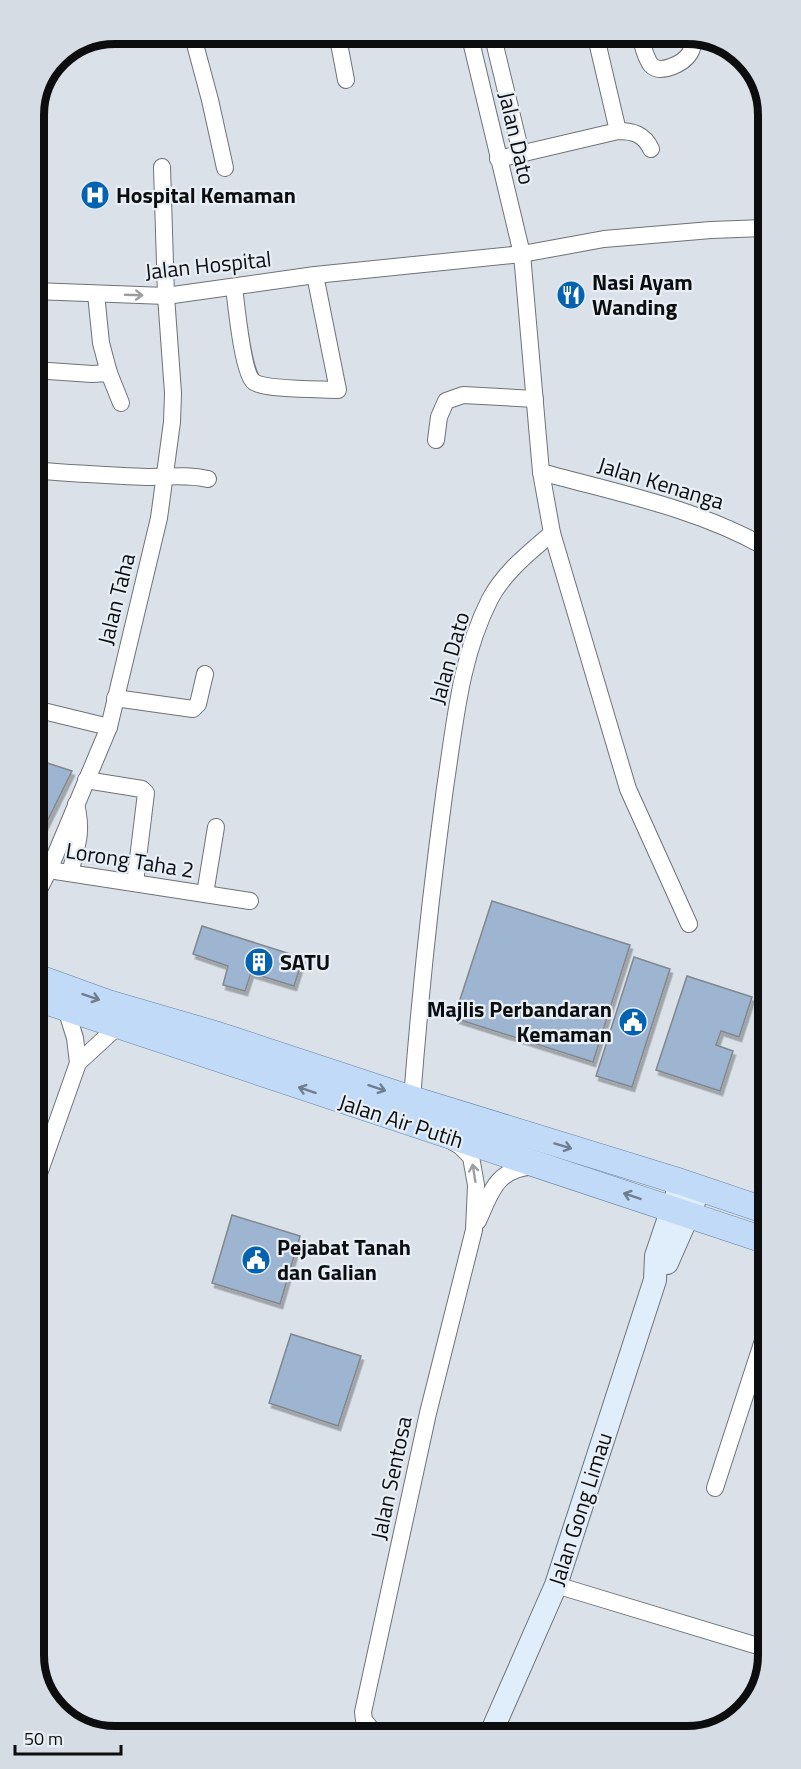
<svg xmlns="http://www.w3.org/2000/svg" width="801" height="1769" font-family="'Titillium Web',sans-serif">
  <defs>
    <filter id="shadow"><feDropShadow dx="2.5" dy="4.5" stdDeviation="0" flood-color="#0004"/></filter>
  </defs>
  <rect width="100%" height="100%" fill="#dae1e8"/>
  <!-- building -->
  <g fill="#9db5d0" stroke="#82878e" stroke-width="1.5" filter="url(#shadow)">
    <path d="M35,759L72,771L35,846Z"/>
    <path d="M492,901L630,945L593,1062L454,1018Z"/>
    <path d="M202,926L303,958L294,986L251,973L245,991L223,985L228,966L193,954Z"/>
    <path d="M634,957L670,969L632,1087L596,1076Z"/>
    <path d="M687,976L752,997L739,1037L721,1031L716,1045L733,1051L720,1091L656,1070Z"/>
    <path d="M232,1215L300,1236L280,1304L212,1283Z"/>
    <path d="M291,1334L361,1356L338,1426L269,1403Z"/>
    <path d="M125,1725L137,1736H115Z"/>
  </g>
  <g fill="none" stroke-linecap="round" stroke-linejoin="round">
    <!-- street casing -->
    <g stroke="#6d7379" stroke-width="18">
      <g id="street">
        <path d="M192,33L210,100L225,168"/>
        <path d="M337,33L346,80"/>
        <path d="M492,33L521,153"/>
        <path d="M595,33L618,131"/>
        <path d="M639,33C642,42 645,58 651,65C661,75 684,63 690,53C693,48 694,41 695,34"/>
        <path d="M498,159L618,131C633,131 644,134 651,149"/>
        <path d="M234,287C236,303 243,375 254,382C266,390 321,389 338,390L315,275"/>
        <path d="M34,291L166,296L315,275L522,254L604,239L711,230L764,228"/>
        <path d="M96,294L101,343L109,373"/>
        <path d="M34,370L92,374L109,373L121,403"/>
        <path d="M436,440L439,417L446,401L463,395L535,399"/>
        <path d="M34,470C72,474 109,475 147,477C168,477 188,474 208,479"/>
        <path d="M541,472C617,493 696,508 765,547"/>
        <path d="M34,504L41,470"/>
        <path d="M552,533L628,789L689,924"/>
        <path d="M115,698L193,709L198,704L205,674"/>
        <path d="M35,709L109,727"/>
        <path d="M86,780L142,789L146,793L135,883"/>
        <path d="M49,870L250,901"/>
        <path d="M70,873C77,845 83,833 76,804"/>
        <path d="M205,894L216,827"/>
        <path d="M35,897L49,870L109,727L159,518L172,422L173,393L166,296L162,167"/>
        <path d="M66,1009L75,1038L78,1063"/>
        <path d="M412,1099C420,995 431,891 445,788C455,723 460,658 490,599C505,571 529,553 552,533L541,472L522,254L469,33"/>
        <path d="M36,1182L78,1063L117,1027"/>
        <path d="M478,1221C492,1190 496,1169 535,1166"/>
        <path d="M715,1488L767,1328"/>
        <path d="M556,1585L768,1649"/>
        <path d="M375,1734L364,1720L363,1712L428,1413L474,1230L476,1185L471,1157L460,1146L453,1142"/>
      </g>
    </g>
    <!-- secondary casing -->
    <g stroke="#6d7379" stroke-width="24">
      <g id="secondary">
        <path d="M667,1263L700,1188"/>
        <path d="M491,1733L556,1585L655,1280L656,1256L681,1182"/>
      </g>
    </g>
    <!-- primary casing -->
    <g stroke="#6583a3" stroke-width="27">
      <g id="primary">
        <path d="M36,977L108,1003L218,1035L412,1099L681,1182L767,1211"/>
        <path d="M36,998L767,1241"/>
      </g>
    </g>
    <!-- street -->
    <use href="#street" stroke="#fff" stroke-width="16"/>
    <!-- secondary -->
    <use href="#secondary" stroke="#e0edfb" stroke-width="22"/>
    <!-- primary -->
    <use href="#primary" stroke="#c0daf8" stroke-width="26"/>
  </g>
  <!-- one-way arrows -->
  <defs><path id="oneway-shaft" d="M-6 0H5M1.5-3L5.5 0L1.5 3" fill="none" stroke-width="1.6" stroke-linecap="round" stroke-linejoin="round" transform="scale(1.5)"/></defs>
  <g stroke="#9d9e9f">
    <use href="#oneway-shaft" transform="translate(134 295) rotate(2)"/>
    <use href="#oneway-shaft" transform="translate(474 1173) rotate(-99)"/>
  </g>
  <g stroke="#6f7e8f">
    <use href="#oneway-shaft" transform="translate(91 997) rotate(19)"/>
    <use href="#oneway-shaft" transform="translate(377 1088) rotate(18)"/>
    <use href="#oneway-shaft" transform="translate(307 1090) rotate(-162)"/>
    <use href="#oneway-shaft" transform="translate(563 1146) rotate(17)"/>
    <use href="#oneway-shaft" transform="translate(632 1196) rotate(-161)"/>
  </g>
  <!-- icons -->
  <defs>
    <g id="hospital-disc" transform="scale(1.5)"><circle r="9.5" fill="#0363b0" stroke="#e7eef5"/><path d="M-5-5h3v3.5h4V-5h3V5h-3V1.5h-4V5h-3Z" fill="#fff"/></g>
    <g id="restaurant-disc" transform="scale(1.5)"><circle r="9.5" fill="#0363b0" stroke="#e7eef5"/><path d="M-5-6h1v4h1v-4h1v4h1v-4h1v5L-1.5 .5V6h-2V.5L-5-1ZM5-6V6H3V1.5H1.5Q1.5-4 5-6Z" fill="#fff"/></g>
    <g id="building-disc" transform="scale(1.5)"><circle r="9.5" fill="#0363b0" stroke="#e7eef5"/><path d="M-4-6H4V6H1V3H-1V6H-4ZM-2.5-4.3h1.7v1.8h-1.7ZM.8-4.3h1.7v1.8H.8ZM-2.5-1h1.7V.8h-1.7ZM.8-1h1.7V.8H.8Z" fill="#fff"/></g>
    <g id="civic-disc" transform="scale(1.5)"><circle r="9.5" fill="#0363b0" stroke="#e7eef5"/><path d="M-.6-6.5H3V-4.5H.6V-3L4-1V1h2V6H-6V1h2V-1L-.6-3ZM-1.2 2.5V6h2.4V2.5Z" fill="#fff"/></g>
  </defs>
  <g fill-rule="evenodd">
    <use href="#hospital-disc" x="95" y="195"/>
    <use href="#restaurant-disc" x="571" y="295"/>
    <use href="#building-disc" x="259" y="962"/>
    <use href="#civic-disc" x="633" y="1022"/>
    <use href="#civic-disc" x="256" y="1260"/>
  </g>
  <g text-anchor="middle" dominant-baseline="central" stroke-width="4.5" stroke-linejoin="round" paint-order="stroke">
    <!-- street labels -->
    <g font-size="22" fill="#0b0d0f" stroke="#e7eef5">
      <text transform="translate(517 138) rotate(77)">Jalan Dato</text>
      <text transform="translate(208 265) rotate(-6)">Jalan Hospital</text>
      <text transform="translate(661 483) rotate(17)">Jalan Kenanga</text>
      <text transform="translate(116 599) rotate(-76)">Jalan Taha</text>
      <text transform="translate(449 658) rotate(-74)">Jalan Dato</text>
      <text transform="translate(130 860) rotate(9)">Lorong Taha 2</text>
      <text transform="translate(401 1121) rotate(18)">Jalan Air Putih</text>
      <text transform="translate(391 1478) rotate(-78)">Jalan Sentosa</text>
      <text transform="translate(580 1509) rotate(-72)">Jalan Gong Limau</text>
    </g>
    <!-- poi labels -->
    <g font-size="22" font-weight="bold" fill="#0b0d0f" stroke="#e7eef5" text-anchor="start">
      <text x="116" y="195">Hospital Kemaman</text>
      <text x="592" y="282">Nasi Ayam<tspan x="592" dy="25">Wanding</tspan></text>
      <text x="280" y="962">SATU</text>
      <text x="612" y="1009" text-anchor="end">Majlis Perbandaran<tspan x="612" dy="25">Kemaman</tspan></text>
      <text x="277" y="1247">Pejabat Tanah<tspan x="277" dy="25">dan Galian</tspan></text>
    </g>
  </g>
  <!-- crop -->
  <path d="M0 0H801V1769H0ZM115 44H687A71 71 0 0 1 758 115V1655A71 71 0 0 1 687 1726H115A71 71 0 0 1 44 1655V115A71 71 0 0 1 115 44Z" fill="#d5dce3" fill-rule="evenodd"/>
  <path fill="none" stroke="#0b0d0f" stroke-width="8" d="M115 44H687A71 71 0 0 1 758 115V1655A71 71 0 0 1 687 1726H115A71 71 0 0 1 44 1655V115A71 71 0 0 1 115 44Z"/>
  <!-- scale -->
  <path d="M15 1745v9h106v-9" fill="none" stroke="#0b0d0f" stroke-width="3"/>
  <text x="24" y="1745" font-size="18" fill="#0b0d0f" stroke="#e7eef5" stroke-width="4.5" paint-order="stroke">50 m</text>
</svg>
